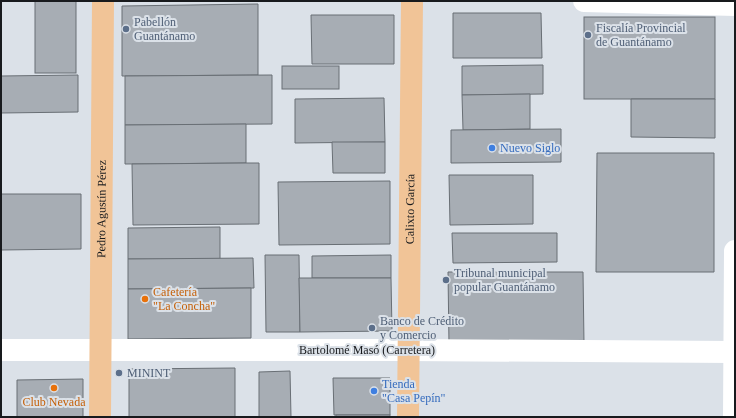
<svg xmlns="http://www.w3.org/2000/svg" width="736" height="418" font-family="'Times New Roman',serif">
  <rect width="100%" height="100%" fill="#dbe1e8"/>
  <!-- building -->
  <g fill="#a7adb4" stroke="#696f75">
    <rect x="35" y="1" width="41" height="72"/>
    <path d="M258,4V75L122,76V6Z"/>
    <path d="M453,13H541L542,58H453Z"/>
    <path d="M311,15H394V64H312Z"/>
    <rect x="584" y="17" width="131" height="82"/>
    <path d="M543,65V94L462,95V66Z"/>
    <rect x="282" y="66" width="57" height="23"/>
    <path d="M78,75V112L1,113V76Z"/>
    <path d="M272,75V124L125,125V76Z"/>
    <path d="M530,94V129L463,130L462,95Z"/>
    <path d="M384,98L385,142L295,143V99Z"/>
    <path d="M631,99H715V138L631,137Z"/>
    <path d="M246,124V163L125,164V125Z"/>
    <path d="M561,129V162L451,163V130Z"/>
    <path d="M332,142H385V173H333Z"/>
    <path d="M597,153H714V272H596Z"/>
    <path d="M246,163H259V224L133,225L132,164Z"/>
    <path d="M449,175H533V224L450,225Z"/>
    <path d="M390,181V244L279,245L278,182Z"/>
    <path d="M1,194H81V249L1,250Z"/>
    <path d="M220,227V259H128V228Z"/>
    <path d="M452,233H557V262L453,263Z"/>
    <path d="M265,255H299L300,332H266Z"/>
    <path d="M391,255V278H312V256Z"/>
    <path d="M253,258L254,288L128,289V259Z"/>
    <path d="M448,272H583L584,344L449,345Z"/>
    <path d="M299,278H391L392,331L300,332Z"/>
    <path d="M251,288V338L128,339V289Z"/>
    <path d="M235,368V417H129V369Z"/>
    <path d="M290,371L291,417H259V372Z"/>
    <path d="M333,378H390V415H334Z"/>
    <path d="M83,379V417H17V380Z"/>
    <rect x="336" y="415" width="54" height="2"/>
  </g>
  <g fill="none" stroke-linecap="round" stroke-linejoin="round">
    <!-- minor -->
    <path stroke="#fff" stroke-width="22" d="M408,350L733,352"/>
    <!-- tertiary -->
    <path stroke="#fff" stroke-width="22" d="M1,350H408"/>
    <!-- secondary -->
    <g stroke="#fff" stroke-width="22">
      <path d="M584,1L735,5"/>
      <path d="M734,417L735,251"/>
    </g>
    <!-- primary -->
    <g stroke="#f1c497" stroke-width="22">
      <path id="s1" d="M100,417L103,1"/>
      <path id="s2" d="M408,417L412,1"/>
    </g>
  </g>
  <!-- markers -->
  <g fill="#5c6f8a" stroke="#dbe1e8" stroke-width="1.5">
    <circle cx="126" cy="29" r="4"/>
    <circle cx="588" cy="35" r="4"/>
    <circle cx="446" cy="280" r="4"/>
    <circle cx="372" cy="328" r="4"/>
    <circle cx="119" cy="373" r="4"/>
  </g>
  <g fill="#3f7fe0" stroke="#dbe1e8" stroke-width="1.5">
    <circle cx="492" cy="148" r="4"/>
    <circle cx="374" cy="391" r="4"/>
  </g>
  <g fill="#e8710a" stroke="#dbe1e8" stroke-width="1.5">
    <circle cx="145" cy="299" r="4"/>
    <circle cx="54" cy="388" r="4"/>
  </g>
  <g text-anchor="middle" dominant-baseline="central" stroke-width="4" stroke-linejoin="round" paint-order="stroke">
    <!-- service labels -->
    <g font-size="12" fill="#4e5e75" stroke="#dbe1e8" text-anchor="start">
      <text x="134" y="22">Pabellón<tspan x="134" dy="14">Guantánamo</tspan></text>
      <text x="596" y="28">Fiscalía Provincial<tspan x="596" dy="14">de Guantánamo</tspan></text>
      <text x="454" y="273">Tribunal municipal<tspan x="454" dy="14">popular Guantánamo</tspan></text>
      <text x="380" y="321">Banco de Crédito<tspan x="380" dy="14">y Comercio</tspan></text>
      <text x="127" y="373">MININT</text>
    </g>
    <!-- shop labels -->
    <g font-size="12" fill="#366cbe" stroke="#dbe1e8" text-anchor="start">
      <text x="500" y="148">Nuevo Siglo</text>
      <text x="382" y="384">Tienda<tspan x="382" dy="14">"Casa Pepín"</tspan></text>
    </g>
    <!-- street labels -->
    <g font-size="12" fill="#181a1d" stroke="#dbe1e8">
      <text stroke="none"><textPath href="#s1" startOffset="208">Pedro Agustín Pérez</textPath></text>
      <text stroke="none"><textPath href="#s2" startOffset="208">Calixto García</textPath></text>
      <text x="367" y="350">Bartolomé Masó (Carretera)</text>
    </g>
    <!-- food labels -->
    <g font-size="12" fill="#c56008" stroke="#dbe1e8" text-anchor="start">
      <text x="153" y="292">Cafetería<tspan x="153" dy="14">"La Concha"</tspan></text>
      <text x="54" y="402" text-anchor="middle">Club Nevada</text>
    </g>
  </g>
  <!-- border -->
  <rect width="736" height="418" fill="none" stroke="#181a1d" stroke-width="4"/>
</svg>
